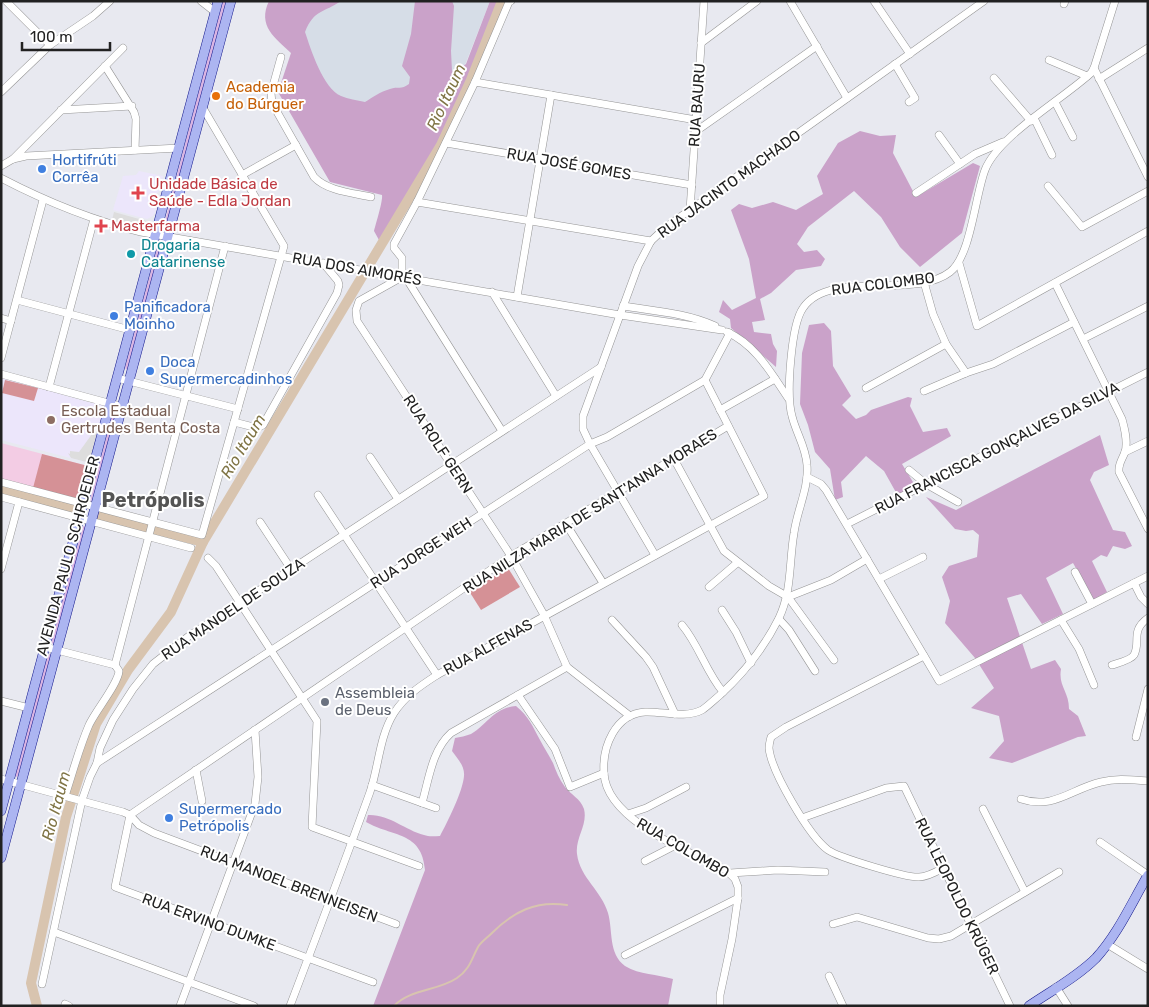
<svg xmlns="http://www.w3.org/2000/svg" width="1149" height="1007" font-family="Rubik,sans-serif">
  <rect width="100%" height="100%" fill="#e8e9f0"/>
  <!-- education -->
  <g fill="#ece6fb">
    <path d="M139,171L163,176L160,190L155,195L153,203L156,210L153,216L147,219L113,210L123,176L136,175Z"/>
    <path d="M3,377L62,393L63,395L92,403L105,404L90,463L1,440V385Z"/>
  </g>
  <!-- military -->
  <path fill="#d6dde7" d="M297,1H490L447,111L377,192L276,16Z"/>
  <!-- grass -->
  <g fill="#dab5e3">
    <path d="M222,1H227L165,230L163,229Z"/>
    <path d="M160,243L161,246L129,369L127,370L125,368L158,245Z"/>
    <path d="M115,410L117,411L91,502L90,500L113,412Z"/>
    <path d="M83,526L86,527L54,643L53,644L51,642Z"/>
    <path d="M50,654L51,657L18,776L16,777L15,775L47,656Z"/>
  </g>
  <!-- forest -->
  <g fill="#caa2c9">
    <path d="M269,1H341C324,13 314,9 305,32C311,50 323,88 341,96C348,99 357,100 365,102C373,97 380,92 390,89C398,86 401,90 409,84L410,77L402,66L411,34L415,1H452L454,6L451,51L452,71L458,70L466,64L490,1H499L469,79L443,134L423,170L379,240L374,231C376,223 383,201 382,195L330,182L278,92L291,53C275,38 257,26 269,1Z"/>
    <path d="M860,131L880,136L896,135L893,153L916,197L973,163L980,166L962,233L920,267L900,247L881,217L854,191L808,227L797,244L804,252L817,250L825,259L821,266L796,270L771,293L760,299L765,320L752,322L754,332L771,334L773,344L777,351L776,367L731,328L730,319L719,312L723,300L732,310L756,298L749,259L731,210L739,204L752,208L773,202L796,210L823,194L817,176L838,143Z"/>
    <path d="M824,323L831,331L833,366L851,396L842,405L856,419L866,415L871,410L908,397L912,398L910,406L923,432L947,428L951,436L902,464L916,487L898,496L884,471L866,456L841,482L843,497L835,500L830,469L815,452L808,425L800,404L802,353L809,325Z"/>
    <path d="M1100,435L1109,465L1094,472L1090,480L1113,530L1125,532L1132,546L1125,549L1113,546L1107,557L1101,555L1092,561L1107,592L1094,600L1073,563L1046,578L1063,614L1042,624L1021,594L1007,598L1031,669L1055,660L1061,669C1058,686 1069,691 1069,709L1078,716L1086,736L1078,737L1012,763L989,758L1004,741L999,716L971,708L994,688L975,658L945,623L950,601L942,577L949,566L977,557L979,535L973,530L966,531L955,529L926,497L956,510Z"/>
    <path d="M516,706C529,717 532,725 540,740C544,748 549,755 553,763C556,771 559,779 565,787C571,795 580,798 584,809C588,825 575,838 577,854C580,878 602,891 608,913C613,930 608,954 625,966C640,975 657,974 673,979L668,1006H373L425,870C422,831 392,837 366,822L368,815C389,814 405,830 424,835C429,837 435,836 440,836C447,823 463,791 464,776C465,766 457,758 452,751L455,738C460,737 466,736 471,734C488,724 493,708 516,706Z"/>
  </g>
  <!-- park -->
  <path fill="#f3cce4" d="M1,443L88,466L80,498L1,480Z"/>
  <!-- pitch -->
  <g fill="#d59196">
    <path d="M5,380L38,388L34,401L2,393Z"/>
    <path d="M42,454L88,466L80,498L76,500L33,488Z"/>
    <path d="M508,568L520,587L481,610L469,591Z"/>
  </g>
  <!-- parking -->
  <g fill="#ddd">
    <path d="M114,212L150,222L148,230L112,220Z"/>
    <path d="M100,423L90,463L71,458L68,453L70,454V451L79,452Z"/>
  </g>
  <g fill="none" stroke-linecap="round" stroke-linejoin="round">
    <!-- stream -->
    <path stroke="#d8c4af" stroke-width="2" d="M394,1006C410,989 438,991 457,978C470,969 471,960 478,947C481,942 487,938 492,933C513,912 536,900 567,905"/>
    <!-- river -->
    <g stroke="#d8c4af" stroke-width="10">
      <path d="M1,489L77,509"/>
      <path d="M98,515L203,542"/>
      <path d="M37,1006L31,983L66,817L96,724L128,670L171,612L203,542L441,145L471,80L502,1"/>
    </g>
    <!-- minor casing -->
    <g stroke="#959595" stroke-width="8">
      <g id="minor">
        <path d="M6,1L50,45"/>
        <path d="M201,1L215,12"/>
        <path d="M511,1L509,2L475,82L417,202L394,244V248L402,258V277L359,301L356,310L357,321L511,556L544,615L567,667L630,716"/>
        <path d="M790,1L847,98"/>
        <path d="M874,1L910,54"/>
        <path d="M1064,4L1065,1"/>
        <path d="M701,43L757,1"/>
        <path d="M281,57L271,93L272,103L314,177C327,191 353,193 371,197"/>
        <path d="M1049,60L1087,76"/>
        <path d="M895,64L915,98L909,102"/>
        <path d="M105,66L134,112L136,119L135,150"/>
        <path d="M1094,68L1148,177"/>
        <path d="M994,78L1031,121"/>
        <path d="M1099,79L1148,48"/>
        <path d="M475,82L696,120"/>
        <path d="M1,92L50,45L93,16L110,1"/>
        <path d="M1055,102L1073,137"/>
        <path d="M61,110L132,106"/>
        <path d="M1034,118L1052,155"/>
        <path d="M695,132L817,46"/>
        <path d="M939,135L960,164"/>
        <path d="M446,143L692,185"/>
        <path d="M13,159L123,48"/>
        <path d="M1,166L13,159L26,156L179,148"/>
        <path d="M242,175L296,145"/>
        <path d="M1,178C47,202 91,220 141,232L620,315L722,330"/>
        <path d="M1048,186L1082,227L1148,191"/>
        <path d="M916,193L975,154L1003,142"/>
        <path d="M417,202L651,241"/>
        <path d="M690,210L704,1"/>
        <path d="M959,263L977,326L1148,231"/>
        <path d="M406,278L502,431"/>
        <path d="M924,282L933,314L946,344L966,373"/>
        <path d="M1055,283L1122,419C1125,430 1128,442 1125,452C1122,460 1118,464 1119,472L1148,529"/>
        <path d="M492,292L556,396"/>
        <path d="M517,297L551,95"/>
        <path d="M17,300L130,330"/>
        <path d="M623,306C654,311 687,313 715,326"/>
        <path d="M1,318L11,321"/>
        <path d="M727,332C756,345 771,373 788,398"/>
        <path d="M1083,339L1148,306"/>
        <path d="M1,358L43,200"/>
        <path d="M1,374L123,407"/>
        <path d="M117,378L238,409"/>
        <path d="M49,387L94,219"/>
        <path d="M866,388L946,344"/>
        <path d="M924,391L966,373L993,364L1074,322"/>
        <path d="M720,410L775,379"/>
        <path d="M234,422L257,428L263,425L337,293L339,285L338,281L323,263"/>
        <path d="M1125,452L1148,441"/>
        <path d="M370,457L398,499"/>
        <path d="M674,459L724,551L769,586L788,597L834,660"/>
        <path d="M909,470L926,484L958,502"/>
        <path d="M807,477L821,484L826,490L939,681L1148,576"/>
        <path d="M1,482L202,535L284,246L203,108"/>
        <path d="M318,495L437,675"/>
        <path d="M1,497L191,548"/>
        <path d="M260,522L291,569"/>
        <path d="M566,524L603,583"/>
        <path d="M847,524L1148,372"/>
        <path d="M655,555L590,444L583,429V416L638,266L651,241L666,227L984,1"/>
        <path d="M208,558L216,566L317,721L312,827L419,866"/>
        <path d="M1,569L19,502"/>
        <path d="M1075,572L1092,604"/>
        <path d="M879,579L923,557"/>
        <path d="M1134,583L1141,597L1148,604"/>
        <path d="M709,587L737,563"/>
        <path d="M788,597L831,580L867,559"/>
        <path d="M722,610L736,632L751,663"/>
        <path d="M779,619L789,630L815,671"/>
        <path d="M612,620L646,657L653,667L675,714"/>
        <path d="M1061,620L1079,649L1094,685"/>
        <path d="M682,625C699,645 706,672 723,692"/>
        <path d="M45,647L115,665"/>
        <path d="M924,656L786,727L771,737C770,741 769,744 769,748C771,771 809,836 828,850C838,857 906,878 919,877C927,877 936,872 943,868"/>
        <path d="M115,665L225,246"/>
        <path d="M1112,665C1118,663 1131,660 1134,655C1141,642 1130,631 1148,618"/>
        <path d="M518,695L555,749L570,787L604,773"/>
        <path d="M1,701L29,708"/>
        <path d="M1136,737L1148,689"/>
        <path d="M97,763L590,444L607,437L705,380L730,333"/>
        <path d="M196,770L202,801"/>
        <path d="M1,779L123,812L130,815L139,825L154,833L396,924"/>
        <path d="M372,785L436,808"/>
        <path d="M65,796C73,772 79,748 89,725C96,710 118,684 119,671L115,665"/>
        <path d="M1021,799C1053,810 1071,789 1101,782C1117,778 1132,780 1148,781"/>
        <path d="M422,803C429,779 432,750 451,733L567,667"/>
        <path d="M983,809L1025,892"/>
        <path d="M628,814L646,808L686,787"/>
        <path d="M130,815L511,556L728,426"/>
        <path d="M130,815L115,887L373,982"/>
        <path d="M802,818L886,788L904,786L1010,1006"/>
        <path d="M1100,842L1148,875"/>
        <path d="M645,861L676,845"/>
        <path d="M730,873L778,870L825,872"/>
        <path d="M833,924L857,917L928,938L939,939L951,936L1059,872"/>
        <path d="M54,932L254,1006"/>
        <path d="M1107,944L1148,969"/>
        <path d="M625,955L738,898"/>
        <path d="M829,976L843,1006"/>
        <path d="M42,984L82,800L90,777L97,763L100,748L113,720L133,689L153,664L189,636L601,367"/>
        <path d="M1056,987L1068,1006"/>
        <path d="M65,1004L69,1006"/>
        <path d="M180,1006L255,804L258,777L255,730"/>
        <path d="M290,1006C317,935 344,864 370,792C379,766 379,737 394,713C405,696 420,686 437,675L764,496L705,380"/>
        <path d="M720,1006V995L732,939L738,898V887L735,879L726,870C689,852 606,820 604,773C602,747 615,714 645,712C663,711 684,719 702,710C708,706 714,700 720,695C744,673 764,648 779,618C792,591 789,562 794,533C797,510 809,488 807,465C806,447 796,433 792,416C786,395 791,325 803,308C829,269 914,300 950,272C971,256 975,196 985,170C998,136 1063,99 1091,73L1094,68L1115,1"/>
      </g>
    </g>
    <!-- major casing -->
    <g stroke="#13178a" stroke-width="10">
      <g id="major">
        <path d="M1,811L218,1"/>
        <path d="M1,858L231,1"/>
        <path d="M1029,1006C1051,991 1077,977 1096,958C1118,934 1132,902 1148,875"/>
      </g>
    </g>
    <!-- minor -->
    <use href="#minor" stroke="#fff" stroke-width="7"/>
    <!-- major -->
    <use href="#major" stroke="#acb5f1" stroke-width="9"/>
  </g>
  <!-- markers -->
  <circle fill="#e8710a" stroke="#fff" stroke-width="2" cx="216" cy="96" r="5"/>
  <g fill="#3f7fe0" stroke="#fff" stroke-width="2">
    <circle cx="42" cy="169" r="5"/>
    <circle cx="114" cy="316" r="5"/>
    <circle cx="150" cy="371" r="5"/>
    <circle cx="169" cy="818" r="5"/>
  </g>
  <g fill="#e0444e" stroke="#fff" stroke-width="2">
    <path d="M135.5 185.5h5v5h5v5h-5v5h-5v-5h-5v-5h5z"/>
    <path d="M98.5 218.5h5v5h5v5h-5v5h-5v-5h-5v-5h5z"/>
  </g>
  <circle fill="#0f9aa8" stroke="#fff" stroke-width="2" cx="131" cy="254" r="5"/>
  <circle fill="#8d6e63" stroke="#fff" stroke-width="2" cx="51" cy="420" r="5"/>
  <circle fill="#6b7280" stroke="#fff" stroke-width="2" cx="325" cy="702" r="5"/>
  <g text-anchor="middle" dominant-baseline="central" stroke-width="4" stroke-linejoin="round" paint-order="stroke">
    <!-- food labels -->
    <g font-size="15" fill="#c56008" stroke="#fff" text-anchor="start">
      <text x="226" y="87">Academia<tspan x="226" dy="17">do Búrguer</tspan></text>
    </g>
    <!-- street labels -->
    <g font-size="15" fill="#212121" stroke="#fff">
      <text transform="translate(697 105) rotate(-86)">RUA BAURU</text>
      <text transform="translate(569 164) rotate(10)">RUA JOSÉ GOMES</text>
      <text transform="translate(729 184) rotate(-36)">RUA JACINTO MACHADO</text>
      <text transform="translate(357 269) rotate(10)">RUA DOS AIMORÉS</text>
      <text transform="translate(883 284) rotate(-7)">RUA COLOMBO</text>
      <text transform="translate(438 444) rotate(57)">RUA ROLF GERN</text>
      <text transform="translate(997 448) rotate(-27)">RUA FRANCISCA GONÇALVES DA SILVA</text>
      <text transform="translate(590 511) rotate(-32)">RUA NILZA MARIA DE SANT'ANNA MORAES</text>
      <text transform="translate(421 553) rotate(-33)">RUA JORGE WEH</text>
      <text transform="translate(68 556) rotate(-75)">AVENIDA PAULO SCHROEDER</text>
      <text transform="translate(233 609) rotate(-34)">RUA MANOEL DE SOUZA</text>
      <text transform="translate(488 647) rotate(-29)">RUA ALFENAS</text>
      <text transform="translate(683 848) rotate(30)">RUA COLOMBO</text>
      <text transform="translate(289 884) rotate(21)">RUA MANOEL BRENNEISEN</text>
      <text transform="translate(957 896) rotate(64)">RUA LEOPOLDO KRÜGER</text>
      <text transform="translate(209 922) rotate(20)">RUA ERVINO DUMKE</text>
    </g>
    <!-- shop labels -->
    <g font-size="15" fill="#366cbe" stroke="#fff" text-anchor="start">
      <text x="52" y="160">Hortifrúti<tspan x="52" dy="17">Corrêa</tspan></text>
      <text x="124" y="307">Panificadora<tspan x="124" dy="17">Moinho</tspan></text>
      <text x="160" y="362">Doca<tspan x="160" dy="17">Supermercadinhos</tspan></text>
      <text x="179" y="809">Supermercado<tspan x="179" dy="17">Petrópolis</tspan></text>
    </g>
    <!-- health labels -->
    <g font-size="15" fill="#be3a42" stroke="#fff" text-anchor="start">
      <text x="149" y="184">Unidade Básica de<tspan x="149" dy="17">Saúde - Edla Jordan</tspan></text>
      <text x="111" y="226">Masterfarma</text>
    </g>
    <!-- culture labels -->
    <g font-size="15" fill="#0d838f" stroke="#fff" text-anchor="start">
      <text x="141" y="245">Drogaria<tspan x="141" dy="17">Catarinense</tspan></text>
    </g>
    <!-- education labels -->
    <g font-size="15" fill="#785e54" stroke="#fff" text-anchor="start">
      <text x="61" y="411">Escola Estadual<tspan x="61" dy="17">Gertrudes Benta Costa</tspan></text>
    </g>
    <!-- worship labels -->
    <g font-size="15" fill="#5b616d" stroke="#fff" text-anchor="start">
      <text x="335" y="693">Assembleia<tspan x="335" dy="17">de Deus</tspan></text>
    </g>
    <!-- water labels -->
    <g font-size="16" font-style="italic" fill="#807546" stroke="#fff">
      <text transform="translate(446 97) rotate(-65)">Rio Itaum</text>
      <text transform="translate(243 446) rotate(-59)">Rio Itaum</text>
      <text transform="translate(56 806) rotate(-75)">Rio Itaum</text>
    </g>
    <!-- district labels -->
    <g font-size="20" font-weight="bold" fill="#545454" stroke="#fff">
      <text x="153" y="500">Petrópolis</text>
    </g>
  </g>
  <!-- border -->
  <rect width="1149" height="1007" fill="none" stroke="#212121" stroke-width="5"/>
  <!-- scale -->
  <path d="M22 42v8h88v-8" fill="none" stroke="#212121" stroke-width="2.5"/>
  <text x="30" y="42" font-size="15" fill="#212121" stroke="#ffffff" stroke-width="4" paint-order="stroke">100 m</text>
</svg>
